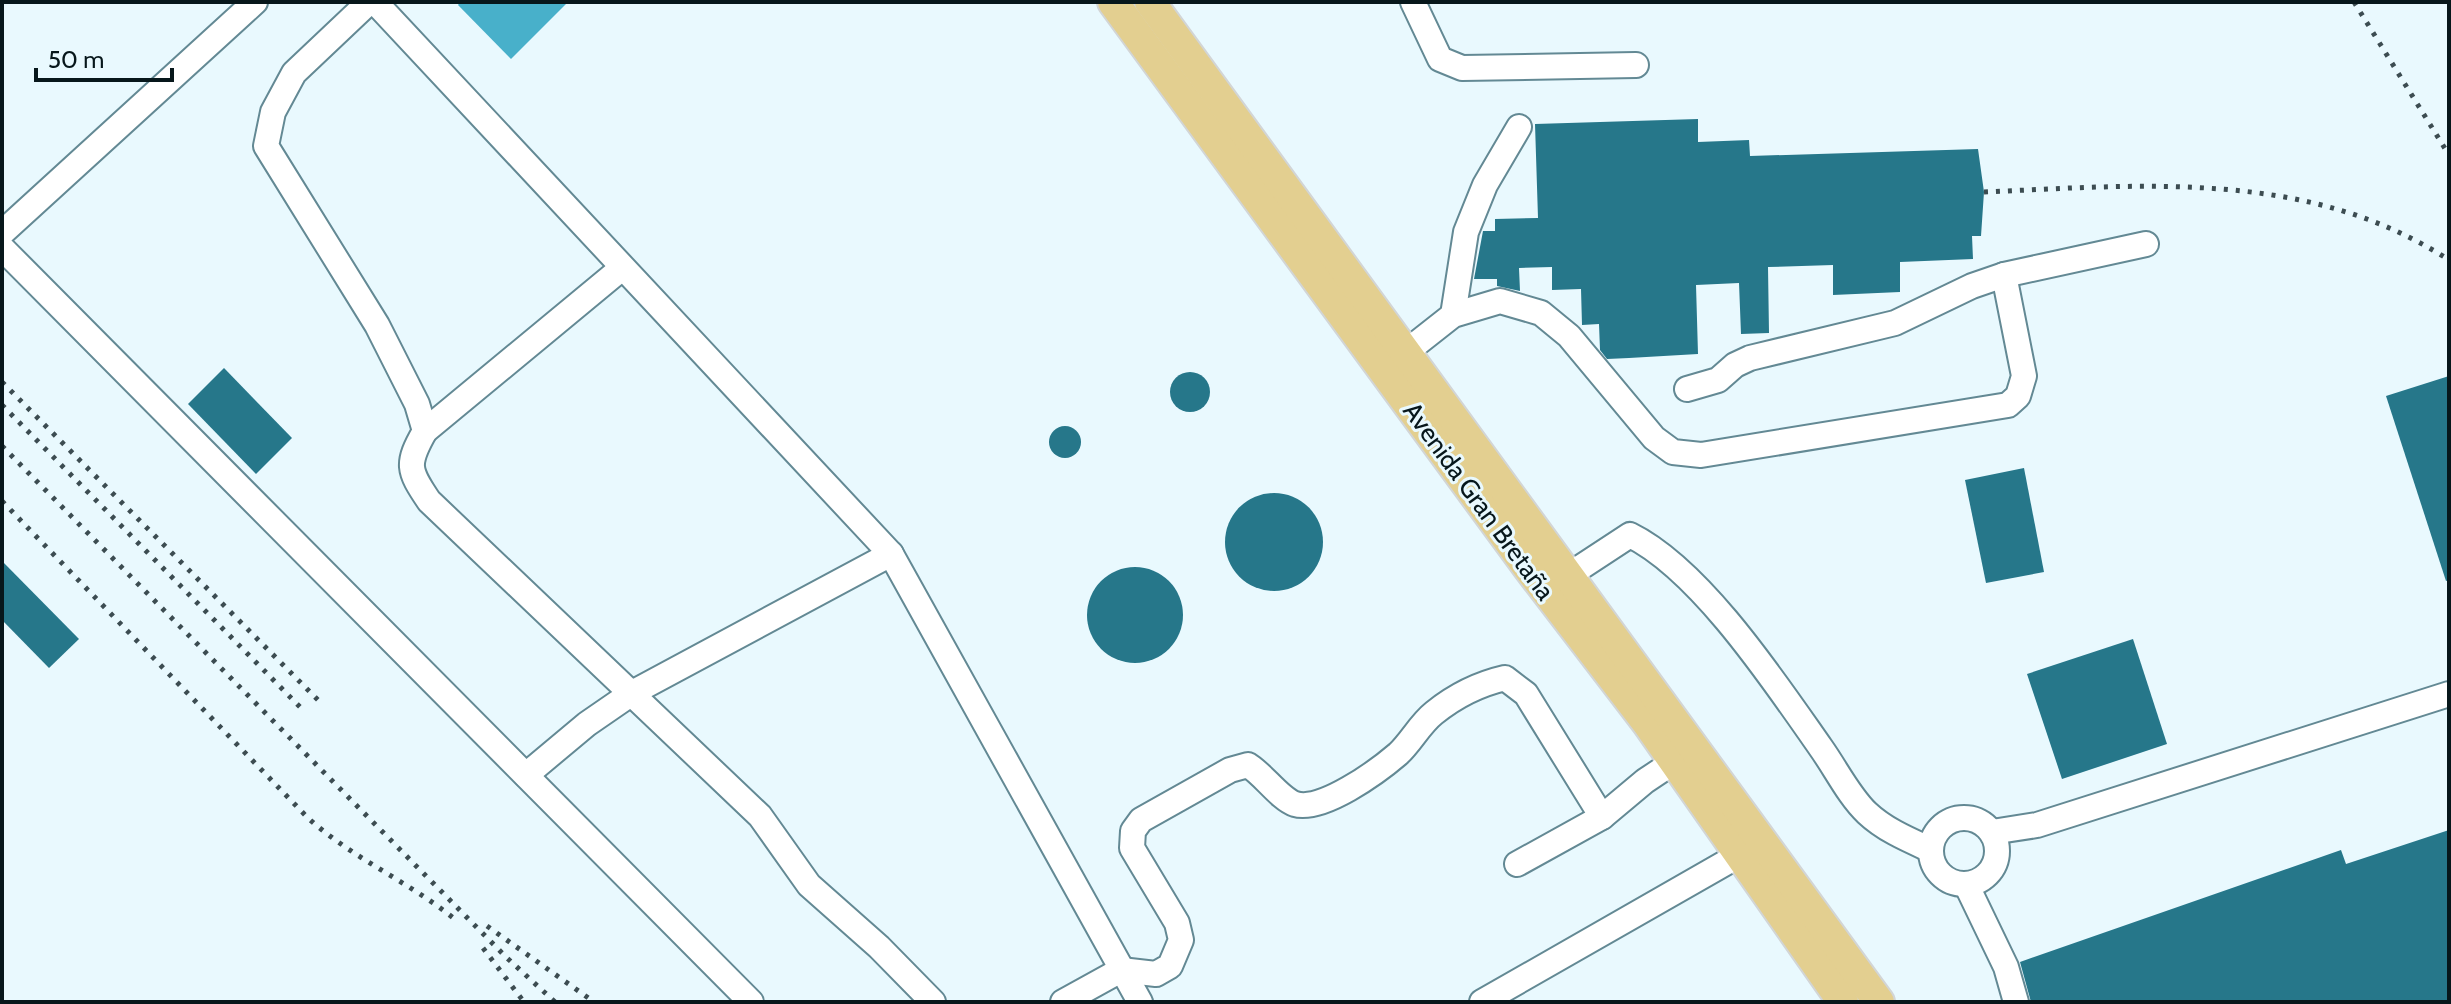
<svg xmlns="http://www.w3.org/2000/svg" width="2451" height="1004" font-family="Cabin,sans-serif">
  <rect width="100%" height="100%" fill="#e9f9fe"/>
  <!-- water -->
  <path fill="#48b0ca" d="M460,2H564L566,4L511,59L458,5Z"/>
  <!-- building -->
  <g fill="#26778a">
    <path d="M1698,119V142L1749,140L1750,156L1978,149L1984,192L1981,236H1972L1973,259L1900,262V292L1833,295V265L1768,267L1769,333L1741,334L1739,283L1696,285L1698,354L1629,358L1607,359L1600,350L1599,324L1582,325L1581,289L1552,290V267L1519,268L1520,291L1497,286V279H1474L1483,231H1495V219L1538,218L1535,124Z"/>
    <path d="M224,368L292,438L256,474L188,404Z"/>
    <circle cx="1190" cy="392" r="20"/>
    <path d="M2449,376V580L2446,581L2386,396Z"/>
    <circle cx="1065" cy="442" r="16"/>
    <path d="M2024,468L2044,572L1986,583L1965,480Z"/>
    <circle cx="1274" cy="542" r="49"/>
    <path d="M2,561L79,639L49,668L2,620Z"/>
    <circle cx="1135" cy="615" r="48"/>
    <path d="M2133,639L2167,744L2062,779L2027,674Z"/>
    <path d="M2449,830V1002H2031L2020,962L2341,850L2346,864Z"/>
  </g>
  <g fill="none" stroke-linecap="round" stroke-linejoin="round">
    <!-- minor casing -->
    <g stroke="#638994" stroke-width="28">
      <g id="minor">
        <path d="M369,2L294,73L273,112L266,146L377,325L417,404L425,431"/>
        <path d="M375,2L891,554L1140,1002"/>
        <path d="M1413,2L1440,59L1462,68L1636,65"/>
        <path d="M2,233L255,2"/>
        <path d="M2,248L751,1002"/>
        <path d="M622,268L425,431C406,464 408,470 429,501L760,816L809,885L879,947L933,1002"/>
        <path d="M1453,315L1466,232L1485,185L1519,127"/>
        <path d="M1406,352L1453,315L1500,301L1541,313L1569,336L1654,438L1673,452L1701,455L2008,405L2018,396L2024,376L2004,275"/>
        <path d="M1687,389L1718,380L1735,365L1750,358L1895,323L1972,286L2004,275L2146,244"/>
        <path d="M1569,575L1630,535C1701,570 1776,684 1821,748C1836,769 1849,796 1867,813C1885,830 1909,840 1931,850"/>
        <path d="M526,775L587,724L632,693L891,554"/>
        <circle cx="1964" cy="851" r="33"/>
        <path d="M1992,832L2037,825L2449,694"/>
        <path d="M1517,864L1602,817L1645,781L1675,761"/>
        <path d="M1966,884L2006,967L2016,1002"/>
        <path d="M1063,1002L1121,970L1156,974L1170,966L1181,940L1177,923L1132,848L1133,831L1141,820L1230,770L1248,765C1263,774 1280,799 1295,804C1322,812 1377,772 1398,754C1411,742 1420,724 1434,713C1455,696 1479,684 1505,678L1526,694L1602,817"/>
        <path d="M1482,1002L1741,854"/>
      </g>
    </g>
    <!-- major casing -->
    <g stroke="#d2d5d6" stroke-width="34">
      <g id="major">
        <path d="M1113,2L1530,570L1648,724L1843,1002"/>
        <path d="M1150,2L1879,1002"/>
      </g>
    </g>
    <!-- minor -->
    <use href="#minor" stroke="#fff" stroke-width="24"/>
    <!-- major -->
    <use href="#major" stroke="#e3cf90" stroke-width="30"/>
    <!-- rail -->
    <g stroke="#3c4c51" stroke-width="5" stroke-dasharray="4 8" stroke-linecap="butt">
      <path d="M2354,2L2449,155"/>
      <path d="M1984,192C2143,185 2309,169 2449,260"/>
      <path d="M2,382L318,700"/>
      <path d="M2,405L305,712"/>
      <path d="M2,446L506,957L555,1002"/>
      <path d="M2,501L308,818C353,859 410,882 457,921"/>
      <path d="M487,926L594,1002"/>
      <path d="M483,948L524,1002"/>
    </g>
  </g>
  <g text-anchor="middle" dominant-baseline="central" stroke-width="6" stroke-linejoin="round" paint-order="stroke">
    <!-- street labels -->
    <g font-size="26" fill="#07171b" stroke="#e9f9fe">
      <text transform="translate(1479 501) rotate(54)">Avenida Gran Bretaña</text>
    </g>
  </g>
  <!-- border -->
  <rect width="2451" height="1004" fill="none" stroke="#07171b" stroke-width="8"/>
  <!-- scale -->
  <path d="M36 68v12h136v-12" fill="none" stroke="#07171b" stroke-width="4"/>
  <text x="48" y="68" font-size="24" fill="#07171b" stroke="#e9f9fe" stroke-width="6" paint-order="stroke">50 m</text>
</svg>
